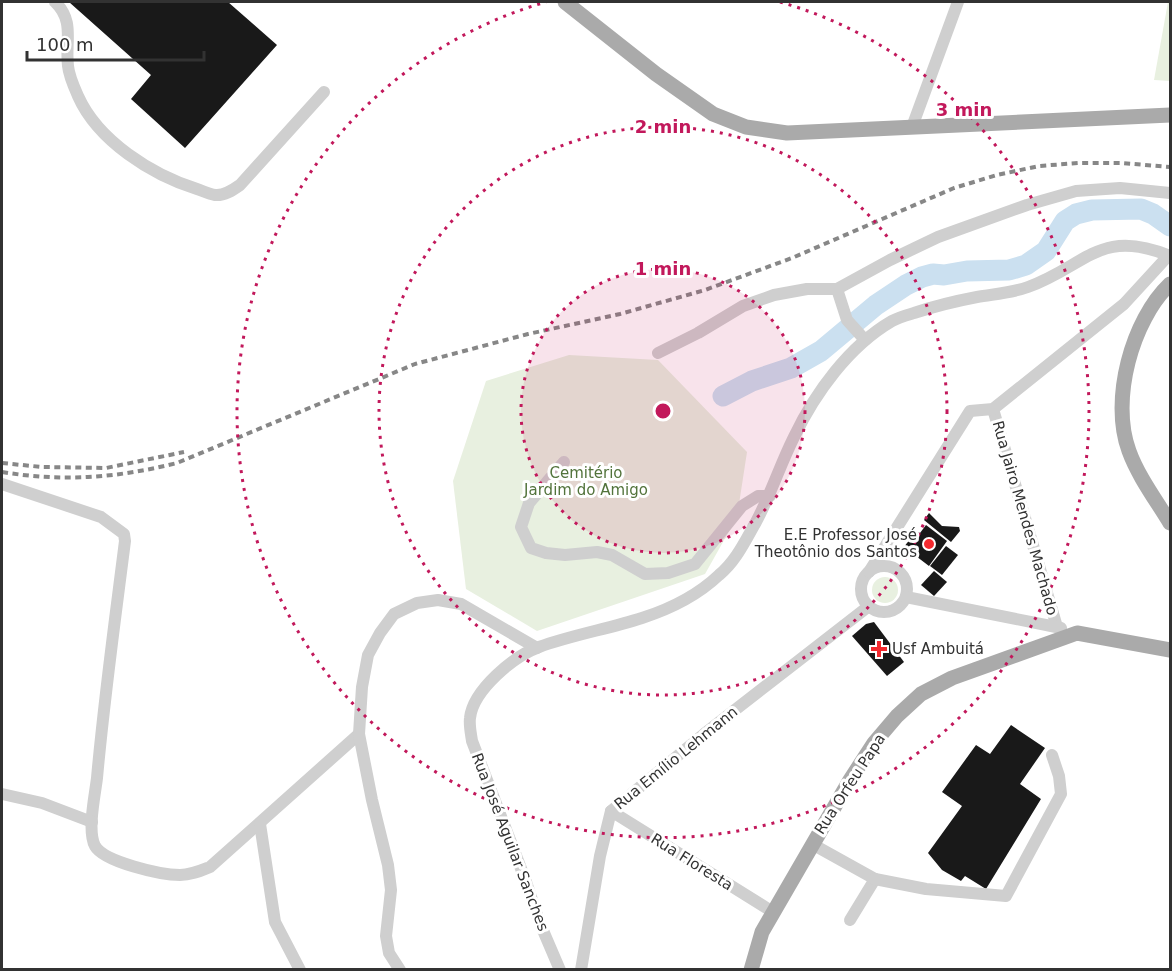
<svg xmlns="http://www.w3.org/2000/svg" width="1172" height="971" font-family="'DejaVu Sans',sans-serif">
  <rect width="100%" height="100%" fill="#fff"/>
  <!-- green -->
  <g fill="#e8f0e0">
    <path d="M1168,2H1170V81L1154,80Z"/>
    <path d="M569,355L658,360L747,452L737,517L705,574L537,631L466,589L453,481L486,381Z"/>
    <circle cx="885" cy="590" r="13"/>
  </g>
  <g fill="none" stroke-linecap="round" stroke-linejoin="round">
    <!-- river -->
    <path stroke="#cbe0f0" stroke-width="21" d="M723,396L752,381L791,368L821,351L876,305L906,285L922,277L933,274L944,275L967,271L1009,270L1026,265L1046,251L1065,221L1076,214L1092,210L1141,209L1153,214L1170,226"/>
  </g>
  <!-- building -->
  <g fill="#191919">
    <path d="M69,2H228L277,45L185,148L131,99L151,75Z"/>
    <path d="M929,513L942,526L959,527L960,531L951,542L924,520Z"/>
    <path d="M926,525L947,541L929,566L904,547L916,531L920,533Z"/>
    <path d="M946,546L958,555L942,575L930,566Z"/>
    <path d="M934,571L947,582L934,596L921,585Z"/>
    <path d="M874,622L904,662L887,676L852,636L866,624Z"/>
    <path d="M1011,725L1045,748L1020,784L1041,799L986,889L965,876L961,881L942,870L928,853L962,806L942,792L976,745L990,754Z"/>
  </g>
  <g fill="none" stroke-linecap="round" stroke-linejoin="round">
    <!-- minor -->
    <g stroke="#cfcfcf" stroke-width="12">
      <path d="M55,2C75,21 65,42 68,66C69,76 74,87 78,96C98,141 152,175 197,189C203,191 209,194 215,195C224,196 233,190 240,185L324,92"/>
      <path d="M912,127L958,2"/>
      <path d="M837,289L847,320L865,340"/>
      <path d="M658,353L698,333L743,306L774,295L807,289H837L890,260L938,237L1027,205L1076,191L1120,188L1170,193"/>
      <path d="M993,409L1057,627"/>
      <path d="M564,462L529,503L521,527L531,548L546,553L565,555L597,552L612,555L645,574L668,573L695,564L742,506L758,496H770"/>
      <path d="M2,484L101,517L124,534L125,541C115,620 104,699 97,778C95,795 87,831 95,846C104,862 161,875 180,875C191,875 200,871 210,867L359,734"/>
      <circle cx="884" cy="589" r="23"/>
      <path d="M869,572L970,411L993,409L1124,304L1169,255"/>
      <path d="M906,597L1061,628"/>
      <path d="M2,794L42,803L92,822"/>
      <path d="M611,811L773,912"/>
      <path d="M260,824L275,922L300,970"/>
      <path d="M812,844L875,879L850,920"/>
      <path d="M875,879L926,889L1006,896L1061,794L1059,776L1052,755"/>
      <path d="M400,970L389,953L386,936L391,890L388,865L372,800L359,734L362,687L368,655L380,633L394,614L417,603L438,600L461,604L537,648"/>
      <path d="M560,970L539,921L525,879L472,741C471,734 469,725 470,718C473,690 514,656 539,647C572,635 608,629 642,618C670,609 698,595 719,575C736,561 745,541 756,522C771,494 780,465 794,437C815,393 849,346 892,321C899,317 907,315 914,313C935,306 956,301 977,297C994,294 1012,293 1028,287C1086,266 1100,227 1170,256"/>
      <path d="M581,970L600,856L611,811L704,734L869,606"/>
    </g>
    <!-- major -->
    <g stroke="#aaa" stroke-width="15">
      <path d="M565,2L656,74L713,114L746,127L787,133L1170,115"/>
      <path d="M1170,284C1132,320 1110,400 1129,451C1138,476 1156,500 1170,523"/>
      <path d="M751,970L762,932L850,780L874,743L897,716L921,694L952,678L1077,633L1170,650"/>
    </g>
    <!-- rail -->
    <g stroke="#878787" stroke-width="4" stroke-dasharray="6 4.5" stroke-linecap="butt">
      <path d="M2,463L42,467L106,468L184,452"/>
      <path d="M2,472C63,482 117,478 177,463L415,364L528,334L620,314L705,290L792,258L954,188L997,175L1039,166L1078,163H1121L1170,167"/>
    </g>
  </g>
  <!-- distance rings -->
  <circle cx="663" cy="411" r="142" fill="#c2185b" fill-opacity=".12"/>
  <g fill="none" stroke="#c2185b" stroke-width="3" stroke-dasharray="3 6">
    <circle cx="663" cy="411" r="142"/>
    <circle cx="663" cy="411" r="284"/>
    <path d="M780 2A426 426 0 1 1 546 2"/>
  </g>
  <!-- markers -->
  <g fill="#f42a2f" stroke="#fff" stroke-width="2">
    <circle cx="929" cy="544" r="6"/>
    <path d="M876 640h6v6h6v6h-6v6h-6v-6h-6v-6h6z"/>
  </g>
  <g text-anchor="middle" dominant-baseline="central" stroke-width="6" stroke-linejoin="round" paint-order="stroke">
    <!-- park labels -->
    <g font-size="15" fill="#52733b" stroke="#fff">
      <text x="586" y="473">Cemitério<tspan x="586" dy="17">Jardim do Amigo</tspan></text>
    </g>
    <!-- street labels -->
    <g font-size="15" fill="#323232" stroke="#fff">
      <text transform="translate(1025 518) rotate(74)">Rua Jairo Mendes Machado</text>
      <text transform="translate(676 758) rotate(-39)">Rua Emílio Lehmann</text>
      <text transform="translate(850 784) rotate(-57)">Rua Orfeu Papa</text>
      <text transform="translate(510 842) rotate(69)">Rua José Aguilar Sanches</text>
      <text transform="translate(692 862) rotate(32)">Rua Floresta</text>
    </g>
    <!-- poi labels -->
    <g font-size="15" fill="#323232" stroke="#fff" text-anchor="end">
      <text x="917" y="535">E.E Professor José<tspan x="917" dy="17">Theotônio dos Santos</tspan></text>
      <text x="892" y="649" text-anchor="start">Usf Ambuitá</text>
    </g>
  </g>
  <circle cx="663" cy="411" r="9" fill="#c2185b" stroke="#fff" stroke-width="3"/>
  <g font-size="18" text-anchor="middle" font-weight="bold" fill="#c2185b" stroke="#fff" stroke-width="6" stroke-linejoin="round" paint-order="stroke">
    <text x="964" y="116">3 min</text>
    <text x="663" y="133">2 min</text>
    <text x="663" y="275">1 min</text>
  </g>
  <!-- border -->
  <rect width="1172" height="971" fill="none" stroke="#323232" stroke-width="6"/>
  <!-- scale -->
  <path d="M27 51v9h177v-9" fill="none" stroke="#323232" stroke-width="3"/>
  <text x="36" y="51" font-size="18" fill="#323232" stroke="#ffffff" stroke-width="4.5" paint-order="stroke">100 m</text>
</svg>
